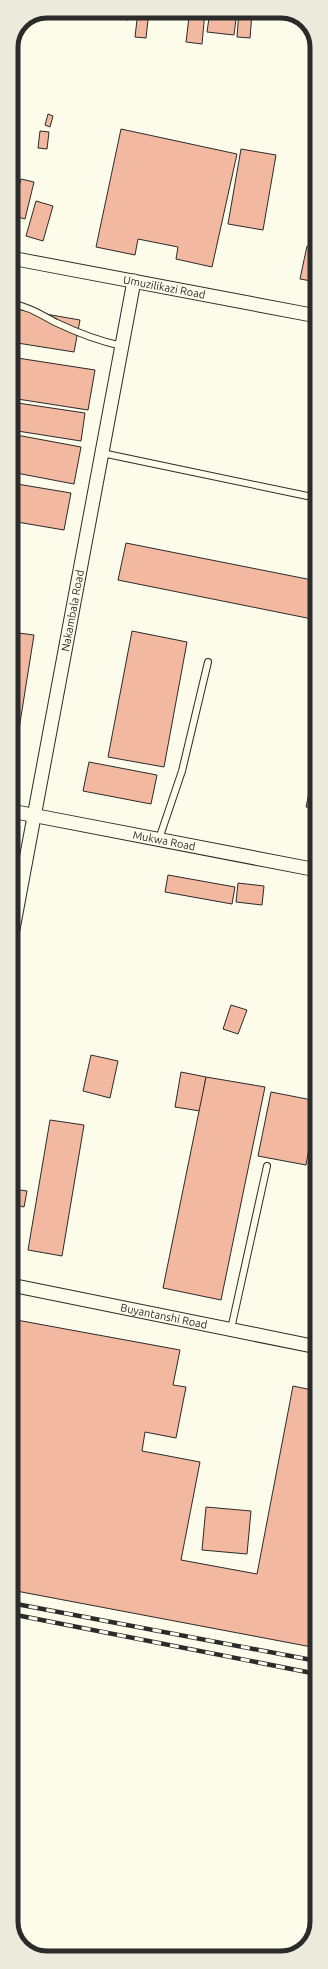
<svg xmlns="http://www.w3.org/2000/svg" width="328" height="1969" font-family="Ubuntu,sans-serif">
  <rect width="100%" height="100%" fill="#fdfbea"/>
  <!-- building -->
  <g fill="#f2b8a0" stroke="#2b2b2b">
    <path d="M93,11H129L128,20L92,14Z"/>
    <path d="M138,11H149L146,38L135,37Z"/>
    <path d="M152,11H205L202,44L186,42L189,17L151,13Z"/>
    <path d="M210,11H237L234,35L207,32Z"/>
    <path d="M239,11L252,13L250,38L237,37Z"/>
    <path d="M48,114L53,116L50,127L45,125Z"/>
    <path d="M121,129L237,154L212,267L176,259L178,247L138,239L135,255L96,247Z"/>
    <path d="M40,131L49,132L47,149L38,148Z"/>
    <path d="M241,149L276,155L263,230L228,224Z"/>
    <path d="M21,179L34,182L25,219L11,215Z"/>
    <path d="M36,201L53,206L43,241L26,236Z"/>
    <path d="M307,246L317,248V282L300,279Z"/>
    <path d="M11,308L80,320L74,352L11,342Z"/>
    <path d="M11,357L95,370L88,410L11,398Z"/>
    <path d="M11,402L85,413L81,441L11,430Z"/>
    <path d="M11,434L81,447L74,484L11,472Z"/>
    <path d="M11,483L71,493L64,530L11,521Z"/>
    <path d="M126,543L317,581V620L118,580Z"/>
    <path d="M132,631L187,642L164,767L108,757Z"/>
    <path d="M11,632L34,635L16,748L11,747Z"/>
    <path d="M89,762L157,775L151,804L83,791Z"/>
    <path d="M309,793L317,794V809L306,807Z"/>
    <path d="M168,875L235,887L232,904L165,892Z"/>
    <path d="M238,883L264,886L262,905L236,902Z"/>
    <path d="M231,1005L247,1010L238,1034L223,1029Z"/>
    <path d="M91,1055L118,1061L110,1098L83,1091Z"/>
    <path d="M181,1072L206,1077L200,1111L175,1107Z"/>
    <path d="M206,1077L265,1087L221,1300L163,1288Z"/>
    <path d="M271,1092L317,1101V1144L310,1143L306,1165L258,1156Z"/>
    <path d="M50,1120L84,1125L62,1256L28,1250Z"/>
    <path d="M13,1189L27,1191L24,1207L11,1204Z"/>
    <path d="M317,1220V1250L311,1249Z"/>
    <path d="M11,1319L180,1350L173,1385L186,1387L176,1438L145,1432L142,1451L200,1462L181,1560L257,1574L293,1386L317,1391V1648L11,1590Z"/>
    <path d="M206,1507L251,1511L247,1554L202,1550Z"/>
  </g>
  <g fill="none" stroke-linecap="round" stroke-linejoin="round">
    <!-- service casing -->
    <g stroke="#2b2b2b" stroke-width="8">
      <g id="service">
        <path d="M11,304C29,306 41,315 57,323C78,333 99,341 122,346"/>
        <path d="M102,453L317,498"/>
        <path d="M159,839L182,771L208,662"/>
        <path d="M231,1329L267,1166"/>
      </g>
    </g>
    <!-- minor casing -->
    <g stroke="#2b2b2b" stroke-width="15">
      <g id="minor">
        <path id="s1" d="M11,258L317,316"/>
        <path id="s2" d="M11,811L317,870"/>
        <path id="s3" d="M11,940L134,281"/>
        <path id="s4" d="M11,1285L317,1347"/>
      </g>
    </g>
    <!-- service -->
    <use href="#service" stroke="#fdfbea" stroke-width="6"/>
    <!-- minor -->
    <use href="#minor" stroke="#fdfbea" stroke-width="13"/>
    <!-- rail casing -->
    <g stroke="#2b2b2b" stroke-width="4.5">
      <g id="rail">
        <path d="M11,1603L317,1661"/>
        <path d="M11,1614L317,1674"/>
      </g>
    </g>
    <!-- rail -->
    <use href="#rail" stroke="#fdfbea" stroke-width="3" stroke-dasharray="9" stroke-linecap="butt"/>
  </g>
  <g text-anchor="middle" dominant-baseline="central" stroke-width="3" stroke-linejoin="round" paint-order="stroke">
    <!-- street labels -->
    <g font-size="11" fill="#2b2b2b" stroke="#fdfbea">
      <text stroke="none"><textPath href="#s1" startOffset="156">Umuzilikazi Road</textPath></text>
      <text stroke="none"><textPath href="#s3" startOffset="335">Nakambala Road</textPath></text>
      <text stroke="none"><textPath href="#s2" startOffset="156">Mukwa Road</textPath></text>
      <text stroke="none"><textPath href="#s4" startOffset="156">Buyantanshi Road</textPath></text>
    </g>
  </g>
  <!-- crop -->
  <path d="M0 0H328V1969H0ZM47 18H281A29 29 0 0 1 310 47V1922A29 29 0 0 1 281 1951H47A29 29 0 0 1 18 1922V47A29 29 0 0 1 47 18Z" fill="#eceadb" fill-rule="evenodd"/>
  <path fill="none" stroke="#2b2b2b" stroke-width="5" d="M47 18H281A29 29 0 0 1 310 47V1922A29 29 0 0 1 281 1951H47A29 29 0 0 1 18 1922V47A29 29 0 0 1 47 18Z"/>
</svg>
